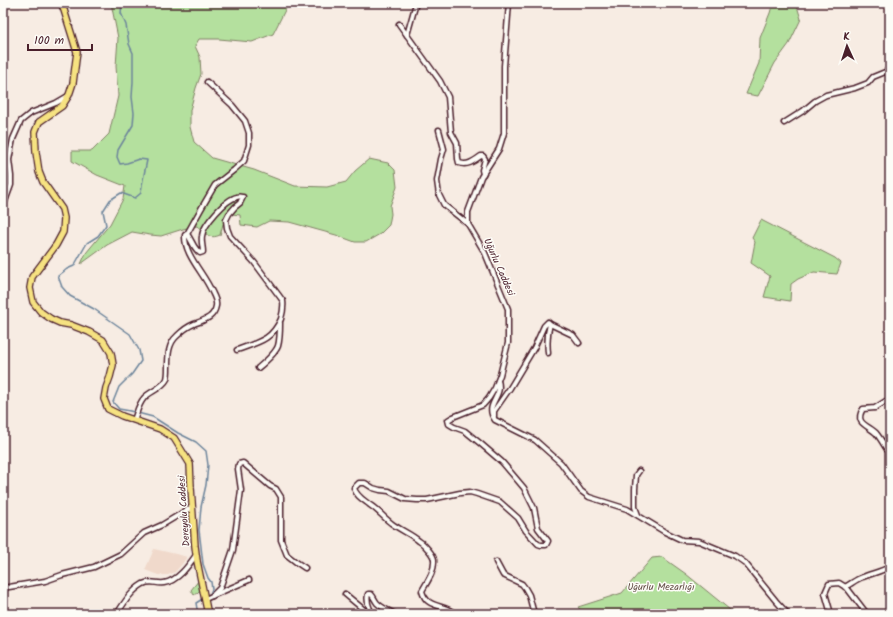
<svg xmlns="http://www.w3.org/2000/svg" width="893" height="617" font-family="Kalam,sans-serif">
  <rect width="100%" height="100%" fill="#f7ece3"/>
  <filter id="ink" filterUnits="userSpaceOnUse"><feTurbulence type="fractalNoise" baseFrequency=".025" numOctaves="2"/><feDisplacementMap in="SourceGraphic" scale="8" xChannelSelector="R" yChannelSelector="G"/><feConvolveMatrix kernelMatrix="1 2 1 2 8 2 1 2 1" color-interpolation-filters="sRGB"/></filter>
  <g filter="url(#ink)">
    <!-- built -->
    <path fill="#f0d9cb" d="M154,549L180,555L187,557L182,564L175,572L168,575H158L145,570Z"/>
    <!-- green -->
    <g fill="#b4e09e" stroke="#7f8064">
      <path d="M111,3H293L286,8L273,34L252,42L219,39H199L195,46L200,57L201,74L196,88L190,110V127L194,142L212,158L254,170L295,186L327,187L346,182L355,171L369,159L388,163L395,170L397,187L390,206L391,214L389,225L380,234L366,242H355L336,235L289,222L269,221L257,227L241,225L240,215L232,214L223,224L220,235C209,240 205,233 197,226L183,229L161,236L150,235L132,232L107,245L81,264L86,253L110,224L123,199L125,186L97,175L72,161V151H92L109,134L118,96L116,66L118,38Z"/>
      <path d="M773,3H796L801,19L789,44L775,63L758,96L746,94L759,63L760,38L770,13Z"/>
      <path d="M761,220L835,258L841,263L837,274L814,272L798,279L791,284L790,301L764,297L770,276L751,263L755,242L752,238Z"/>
      <path d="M662,557L686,574L735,614H583L578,607L622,593L652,558Z"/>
      <path d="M199,580L201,590L194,595L191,590Z"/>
    </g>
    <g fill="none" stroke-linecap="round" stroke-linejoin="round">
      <!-- stream -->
      <g stroke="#6c849b" stroke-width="1.5">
        <path d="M122,3L121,13L126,25L129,44L133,53V82L132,97L134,113L133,125L118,150L117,157L120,164L127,163L139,159L147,160C145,171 142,182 141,193L135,198L121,193L110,200L103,211L106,225L98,236L87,243L74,266L67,269L58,276L62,287L70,296L94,309L130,334L139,350L141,361L132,374L119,387L113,402L119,409L130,411L153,417L178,433L196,442L206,451L208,465L206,485L201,507L199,530L203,564L208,578L211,582L212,589L210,594L207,596"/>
        <path d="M201,614L197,609L196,603L204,598"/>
      </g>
      <!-- minor casing -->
      <g stroke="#4a1f2b" stroke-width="7">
        <g id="minor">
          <path d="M399,24L440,81L448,97L451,132L457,143L458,159L459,163C468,166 474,161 481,156H483L485,159L482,170L483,174"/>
          <path d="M407,35L416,3"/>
          <path d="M784,123L803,111L815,101L826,95L855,88L868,83L873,77L890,70"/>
          <path d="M439,130L444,149L441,159L437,181L439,195L444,205L468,224"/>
          <path d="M3,207L11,185V176L9,160L13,139L21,121L31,113L56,103L68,96"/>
          <path d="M187,234C192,240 193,248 200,253L203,252C203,247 201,242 202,236C203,225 226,199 237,197C239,196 242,197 243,197L240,203L235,207L229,214L226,220L227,228L230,236L254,262L283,301C284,308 283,312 281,319C271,341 258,342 237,350"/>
          <path d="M550,324L573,335L579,343"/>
          <path d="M258,368C264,363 275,354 278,346C280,339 280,330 280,323"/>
          <path d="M498,381C499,383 499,386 499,388C498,400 485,407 495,420L535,440L561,463L581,491L589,497L627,509L665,532L682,540L699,541L735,556L745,563L776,601L788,614"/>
          <path d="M890,401H886L875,408L863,409C861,412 859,417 861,421C863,425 872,429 876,433C881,439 885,447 890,454"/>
          <path d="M494,416V411L510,388L534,348L544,326L548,322L550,324C547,334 547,343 548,353"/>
          <path d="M134,420C137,413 138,405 144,398C150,391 162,389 167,379C168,375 168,371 168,367C168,356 168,344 177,336C181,332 189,326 194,324C204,320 214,318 216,306C217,301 214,296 212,292C204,273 184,255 185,235L187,234L201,209L215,185L234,170L244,161L249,145V133L245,121L232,105L207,82"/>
          <path d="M638,515L635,507V489L636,475L639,471"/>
          <path d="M496,562L503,575L522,584L525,588L529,595L534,614"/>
          <path d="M845,587C851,584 856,579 863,577C872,573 882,572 890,566"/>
          <path d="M3,588L45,581L62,575L94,567L121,554L144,533L162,525L192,507"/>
          <path d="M345,594L369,614"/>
          <path d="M212,596L220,588L233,550L241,490L238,469L239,464L243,463L270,486L276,489L281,497V540L287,555L296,562L305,568"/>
          <path d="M205,599L249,580"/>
          <path d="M117,614C124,603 131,591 143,584C151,580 156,584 164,583C178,581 189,565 196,555"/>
          <path d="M372,614C369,607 366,601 368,594H371C374,597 374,599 377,603C382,608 389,611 395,614"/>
          <path d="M455,614C445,603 427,610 422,591C427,582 435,571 434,560C434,555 424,544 419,541C411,534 400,530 391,523C384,518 378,510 370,505C364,500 356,496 354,488L359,483H365L373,488L380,490L389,491L405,499L417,500H427L460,493L470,492L477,494L500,502L518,518L526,531L538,544L541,545H546L548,541L538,528L534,508L524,488L502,462L481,444L465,431L454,427L449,424L448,420L453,417L483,405L489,398L495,388L500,375L508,343V309L485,253L468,224V212L481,177L499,149L504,133V66L509,3"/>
          <path d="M831,614L825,593L829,584L839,583L847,588L867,614"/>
        </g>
      </g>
      <!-- major casing -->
      <g stroke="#4a1f2b" stroke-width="8">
        <path id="major" d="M61,3L64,10L77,52L73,83L69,95L62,106L39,122L35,132L36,152L39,172L43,182L62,209L64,218L63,232L56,245L32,277L30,288L33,302L41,312L51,319L60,323L71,325L89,332L103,340L111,353L113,365L110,377L106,388L104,399L108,409L122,416L160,429L174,438L190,464L191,487L195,546L197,561L207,610L210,614"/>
      </g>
      <!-- minor -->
      <use href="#minor" stroke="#fdfcf7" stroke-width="4"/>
      <!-- major -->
      <use href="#major" stroke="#f6e281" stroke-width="5.5"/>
    </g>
  </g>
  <g text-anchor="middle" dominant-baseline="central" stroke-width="3" stroke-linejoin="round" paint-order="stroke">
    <!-- street labels -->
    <g font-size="10" fill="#4a1f2b" stroke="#fdfcf7">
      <text transform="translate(499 267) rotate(66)">Uğurlu Caddesi</text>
      <text transform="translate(184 511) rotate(-94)">Dereyolu Caddesi</text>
    </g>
    <!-- park labels -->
    <g font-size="10" fill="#644f48" stroke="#fdfcf7">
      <text x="661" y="587">Uğurlu Mezarlığı</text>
    </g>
  </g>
  <!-- margin -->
  <rect width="893" height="617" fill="none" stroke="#fdfcf7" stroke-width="16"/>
  <rect x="8" y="8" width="877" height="601" fill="none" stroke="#4a1f2b" stroke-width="1.5" filter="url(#ink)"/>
  <!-- north arrow -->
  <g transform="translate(847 46) rotate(357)" stroke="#fdfcf7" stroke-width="3" paint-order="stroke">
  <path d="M0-3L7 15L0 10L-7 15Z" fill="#4a1f2b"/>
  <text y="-6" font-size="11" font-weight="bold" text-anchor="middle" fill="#4a1f2b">K</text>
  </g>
  <!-- scale -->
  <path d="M28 44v6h64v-6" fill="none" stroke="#4a1f2b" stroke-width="2"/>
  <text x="34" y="44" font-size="12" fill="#4a1f2b" stroke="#fdfcf7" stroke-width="3" paint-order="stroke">100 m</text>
</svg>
